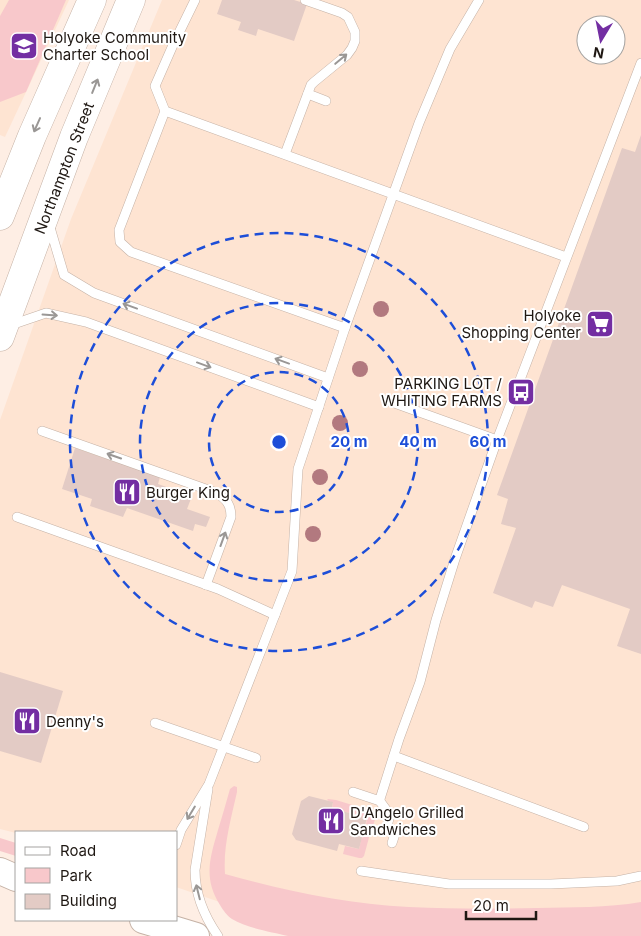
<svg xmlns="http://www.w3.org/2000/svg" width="641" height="936" font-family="Inter,sans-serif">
  <rect width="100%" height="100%" fill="#feeee4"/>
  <!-- built -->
  <g fill="#fee4d2" fill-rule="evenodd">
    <path d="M0,0H69L5,137L0,135Z"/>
    <path d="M162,0H641V933L631,936L237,908L176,887V832H16V833L0,829V420L71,219ZM586,25H616V55H586Z"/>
  </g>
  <!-- green -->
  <g fill="#f8c8cb">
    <path d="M9,0H66L26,92L0,102V16Z"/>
    <path d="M234,786L237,787V792C231,819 223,846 225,874C285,891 346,904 409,907C452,909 495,909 538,908C572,907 607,908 641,902V936H288C272,932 246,928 232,919C227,916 223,910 220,905C203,878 210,858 218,830C222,817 226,803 230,789Z"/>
    <path d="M328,799L336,800L375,812L376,816L373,826L366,824L367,818L332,808L333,803L327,800Z"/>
    <path d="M364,828L371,830L364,856L362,858H359L343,854L345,846L359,849Z"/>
    <path d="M0,838L16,843V856L0,851Z"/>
  </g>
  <!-- building -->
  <g fill="#e3cbc5">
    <path d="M222,0H294L307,4L294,41L258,29L256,36L238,30L241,22L217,14Z"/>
    <path d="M641,135V654L617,646L630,609L562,585L553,607L535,601L532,608L493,593L516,528L501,524L508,499L497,495L622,148L635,152Z"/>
    <path d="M75,448L121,464L123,461L161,474L158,484L192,496L187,509L210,517L206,527L195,524L193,531L127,508L123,517L90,506L92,499L62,489Z"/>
    <path d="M0,672L63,691L41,763L0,751Z"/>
    <path d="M309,796L333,802L332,808L367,818L359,849L339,844L337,851L296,840L292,834L301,801Z"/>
  </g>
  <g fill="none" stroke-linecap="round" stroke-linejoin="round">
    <!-- lane casing -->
    <g stroke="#c5b2a6" stroke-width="10">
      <g id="lane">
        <path d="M195,0L173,45L155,86L165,111L566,257"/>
        <path d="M308,94L326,101"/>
        <path d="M165,111L119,230L120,242L131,252L345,328"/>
        <path d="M285,154L311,85L314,82L347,55L352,48L355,41V32L348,17L342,13L305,0"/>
        <path d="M49,224L64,275L94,293L328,378"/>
        <path d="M11,325L46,313L86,322L319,407"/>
        <path d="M386,400L497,440"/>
        <path d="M42,431L217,493C227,500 231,505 231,517L206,585"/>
        <path d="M17,517L218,589L275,615"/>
        <path d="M155,723L256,758"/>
        <path d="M394,756L584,827"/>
        <path d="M208,789L195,870C195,894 204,916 218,936"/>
        <path d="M353,792L377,800L380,799L399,739L420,682L436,620L455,559L497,440L641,63"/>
        <path d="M379,800L390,815L387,826V828L396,831L392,843"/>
        <path d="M176,845L181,830L209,784L292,571L298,469L345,328L419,123L450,49L479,0"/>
        <path d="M361,871L449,884H551L617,881L641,876"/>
      </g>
    </g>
    <!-- secondary casing -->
    <g stroke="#c5b2a6" stroke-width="28">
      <g id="secondary">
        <path d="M0,871L16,878"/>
        <path d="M143,920L196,936"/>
      </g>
    </g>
    <!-- primary casing -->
    <g stroke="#c5b2a6" stroke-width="29">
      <g id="primary">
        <path d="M0,216L32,136L92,0"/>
        <path d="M0,337L74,137L131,0"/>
      </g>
    </g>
    <!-- lane -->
    <use href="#lane" stroke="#fff" stroke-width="9"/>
    <!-- secondary -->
    <use href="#secondary" stroke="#fff" stroke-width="26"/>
    <!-- primary -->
    <use href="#primary" stroke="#fff" stroke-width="28"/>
  </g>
  <!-- trees -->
  <g fill="#b2797f">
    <circle cx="381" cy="309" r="8"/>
    <circle cx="360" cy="369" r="8"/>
    <circle cx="340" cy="423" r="8"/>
    <circle cx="320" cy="477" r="8"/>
    <circle cx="313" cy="534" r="8"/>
  </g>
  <!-- one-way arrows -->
  <defs><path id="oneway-shaft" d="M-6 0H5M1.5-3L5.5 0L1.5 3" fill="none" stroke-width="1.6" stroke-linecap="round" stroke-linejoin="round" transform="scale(1.25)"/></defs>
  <g stroke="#9a9795">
    <use href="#oneway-shaft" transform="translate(341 59) rotate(-40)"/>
    <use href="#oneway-shaft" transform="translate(95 86) rotate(-68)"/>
    <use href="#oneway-shaft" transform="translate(37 125) rotate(114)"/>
    <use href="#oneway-shaft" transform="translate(130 306) rotate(-160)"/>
    <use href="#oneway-shaft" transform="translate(50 315) rotate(4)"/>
    <use href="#oneway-shaft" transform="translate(282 361) rotate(-160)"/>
    <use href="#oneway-shaft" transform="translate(204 365) rotate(20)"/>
    <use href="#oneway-shaft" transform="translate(114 456) rotate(-161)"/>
    <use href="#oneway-shaft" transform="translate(223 539) rotate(-70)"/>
    <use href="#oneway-shaft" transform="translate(191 813) rotate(121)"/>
    <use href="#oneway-shaft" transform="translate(198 892) rotate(-104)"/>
  </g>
  <!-- distance rings -->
  <g fill="none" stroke="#1d4ed8" stroke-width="2.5" stroke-dasharray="9 6">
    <circle cx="279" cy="442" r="70"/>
    <circle cx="279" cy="442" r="139"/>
    <circle cx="279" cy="442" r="209"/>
  </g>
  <!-- icons -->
  <defs>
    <g id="school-square" transform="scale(1.4375)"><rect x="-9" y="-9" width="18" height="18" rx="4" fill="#732ea2" stroke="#fff"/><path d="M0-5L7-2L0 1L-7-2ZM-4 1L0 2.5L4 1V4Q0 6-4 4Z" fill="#fff"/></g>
    <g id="supermarket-square" transform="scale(1.4375)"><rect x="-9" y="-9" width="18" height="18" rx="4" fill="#732ea2" stroke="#fff"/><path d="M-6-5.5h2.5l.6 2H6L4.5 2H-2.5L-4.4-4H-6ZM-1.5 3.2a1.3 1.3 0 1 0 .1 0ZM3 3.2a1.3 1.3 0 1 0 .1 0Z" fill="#fff"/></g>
    <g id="bus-square" transform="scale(1.4375)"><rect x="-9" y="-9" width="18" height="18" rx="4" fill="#732ea2" stroke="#fff"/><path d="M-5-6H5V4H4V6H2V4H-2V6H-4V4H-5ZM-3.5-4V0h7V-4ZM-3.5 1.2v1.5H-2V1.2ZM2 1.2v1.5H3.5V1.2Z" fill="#fff"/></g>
    <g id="restaurant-square" transform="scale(1.4375)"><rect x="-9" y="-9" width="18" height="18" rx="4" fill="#732ea2" stroke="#fff"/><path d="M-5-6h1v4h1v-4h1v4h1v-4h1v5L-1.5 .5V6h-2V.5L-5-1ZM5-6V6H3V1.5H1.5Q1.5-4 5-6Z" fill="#fff"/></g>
  </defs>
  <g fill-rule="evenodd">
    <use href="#school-square" x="24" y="46"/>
    <use href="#supermarket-square" x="600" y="324"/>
    <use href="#bus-square" x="521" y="392"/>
    <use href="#restaurant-square" x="127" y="492"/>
    <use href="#restaurant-square" x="27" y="721"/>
    <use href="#restaurant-square" x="331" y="821"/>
  </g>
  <g text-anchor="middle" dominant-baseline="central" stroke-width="4" stroke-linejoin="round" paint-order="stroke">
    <!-- poi labels -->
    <g font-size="15" fill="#1f1813" stroke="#fff" text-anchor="start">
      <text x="43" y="37">Holyoke Community<tspan x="43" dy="17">Charter School</tspan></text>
      <text x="581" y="315" text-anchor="end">Holyoke<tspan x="581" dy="17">Shopping Center</tspan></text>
      <text x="502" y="383" text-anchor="end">PARKING LOT /<tspan x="502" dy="17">WHITING FARMS</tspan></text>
      <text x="146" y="492">Burger King</text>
      <text x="46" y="721">Denny's</text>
      <text x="350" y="812">D'Angelo Grilled<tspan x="350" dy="17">Sandwiches</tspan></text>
    </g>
    <!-- street labels -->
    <g font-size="15" fill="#1f1813" stroke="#fff">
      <text transform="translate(64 168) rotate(-69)">Northampton Street</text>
    </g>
  </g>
  <circle cx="279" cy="442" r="8" fill="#1d4ed8" stroke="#fff" stroke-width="2.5"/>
  <g font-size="15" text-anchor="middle" font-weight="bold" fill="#1d4ed8" stroke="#fff" stroke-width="4" stroke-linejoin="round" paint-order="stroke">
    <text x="349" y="447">20 m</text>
    <text x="418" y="447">40 m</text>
    <text x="488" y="447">60 m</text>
  </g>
  <!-- legend -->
  <rect x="15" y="831" width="162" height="90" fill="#ffffff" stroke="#a5a3a1"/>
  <rect x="25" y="847" width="25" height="8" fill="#ffffff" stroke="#a5a3a1"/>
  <text x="60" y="856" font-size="15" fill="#1f1813">Road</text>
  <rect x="25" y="868" width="25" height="15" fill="#f8c8cb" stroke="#a5a3a1"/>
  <text x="60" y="881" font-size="15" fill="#1f1813">Park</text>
  <rect x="25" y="894" width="25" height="15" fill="#e3cbc5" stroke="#a5a3a1"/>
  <text x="60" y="906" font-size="15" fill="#1f1813">Building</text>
  <!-- north arrow -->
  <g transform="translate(601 40) rotate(190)"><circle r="24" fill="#ffffff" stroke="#a5a3a1"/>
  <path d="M0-4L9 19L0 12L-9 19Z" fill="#732ea2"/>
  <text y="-8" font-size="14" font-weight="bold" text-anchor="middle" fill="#1f1813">N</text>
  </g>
  <!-- scale -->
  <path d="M466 911v8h70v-8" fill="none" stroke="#1f1813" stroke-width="2.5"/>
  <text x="473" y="911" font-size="15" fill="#1f1813" stroke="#ffffff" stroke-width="4" paint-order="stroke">20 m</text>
</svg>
